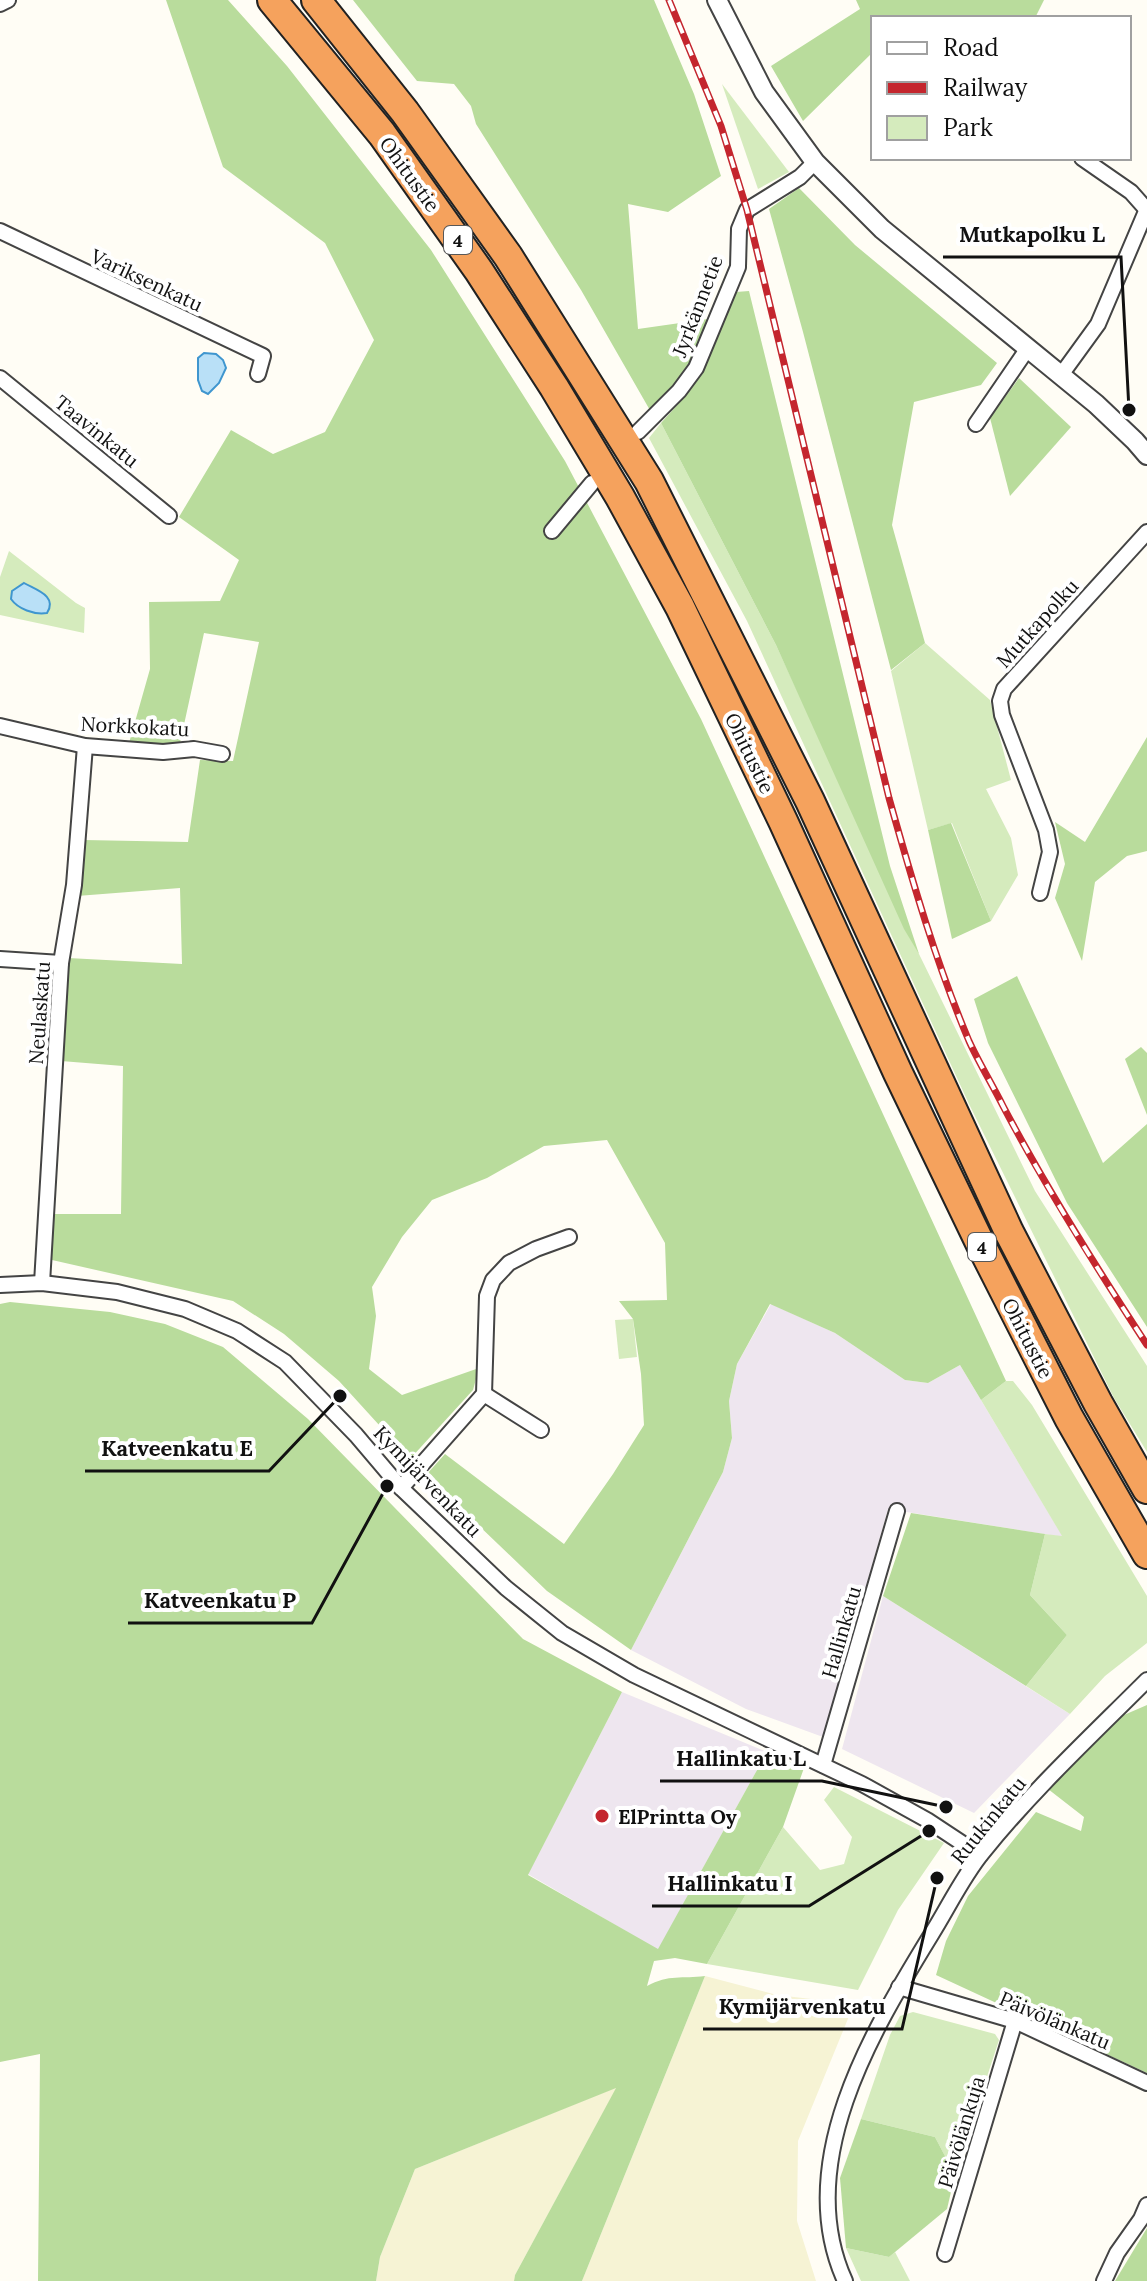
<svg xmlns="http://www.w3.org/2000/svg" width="1147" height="2281" font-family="Lora,serif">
  <rect width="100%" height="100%" fill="#fffdf5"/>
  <!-- industrial -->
  <g fill="#eee6ef">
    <path d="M771,1304L835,1333L905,1380L928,1383L960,1365L1063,1537L888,1509L823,1737L746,1709L631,1650L723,1472L732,1438L729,1401L737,1364Z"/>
    <path d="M883,1596L1070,1714L974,1813L842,1749Z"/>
    <path d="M622,1692L767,1752L658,1950L528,1874Z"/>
  </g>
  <!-- farmland -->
  <g fill="#f6f3d4">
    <path d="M705,1976L777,1995L854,2004L798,2141L797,2221L816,2281H582Z"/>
    <path d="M617,2087L515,2275L514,2281H376L380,2257L415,2169Z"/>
  </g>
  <!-- green -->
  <g fill="#d5ebbd">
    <path d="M722,84L789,172L758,189Z"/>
    <path d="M661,423L776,645L919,954L1035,1191L1147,1366V1452L1114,1398L969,1104L747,621L649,438Z"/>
    <path d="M9,551L76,603L85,608L84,633L0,615V577Z"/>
    <path d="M925,643L990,700L1011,780L986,789L1011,838L1018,875L991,921L952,823L928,830L891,671Z"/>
    <path d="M633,1319L637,1357L619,1359L615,1320Z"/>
    <path d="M1006,1381H1013L1032,1405L1147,1596V1643L1105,1676L1070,1714L1026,1686L1067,1635L1030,1595L1045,1534L1062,1536L981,1400Z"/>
    <path d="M834,1787L944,1843L898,1910L858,1990L707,1964L783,1827L820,1870L844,1864L852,1837L824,1800Z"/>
    <path d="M913,2012L995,2034L999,2040L955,2175L935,2137L861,2119L890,2035L900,2016Z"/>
    <path d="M846,2248L889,2257L895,2252L910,2281H861Z"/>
  </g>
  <!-- forest -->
  <g fill="#b9dc9c">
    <path d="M166,0H228L287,66L431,250L565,461L701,719L1006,1381L981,1400L960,1365L928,1383L905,1380L835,1333L770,1304L737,1364L729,1401L732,1438L723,1472L631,1650L547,1591L426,1475L445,1454L564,1544L613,1474L644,1425L641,1374L633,1319L619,1301L667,1300L665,1243L607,1140L544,1146L487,1178L432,1200L402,1237L372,1287L376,1316L369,1369L402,1395L479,1368L473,1390L410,1459L339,1381L284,1334L233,1301L52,1260V1214H121L123,1066L61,1061L68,958L182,964L180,888L77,896L84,840L188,842L200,760L233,761L259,642L204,633L180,743H129L150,669L149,602L220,601L239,560L179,517L231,430L273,454L325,432L374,340L325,243L223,167Z"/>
    <path d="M353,0H654L694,94L721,176L668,212L628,204L638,329L708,319L689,367L651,412L581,290L476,124L471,106L454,84L417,81Z"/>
    <path d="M856,0H1044L1035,18H873V52L803,121L771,66L860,9Z"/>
    <path d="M799,188L855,245L997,363L981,385L914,402L892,525L925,643L891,670L803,332L769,209Z"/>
    <path d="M749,291L890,866L919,954L904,929L776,645L661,423L680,402L704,366L736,292Z"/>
    <path d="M1019,378L1071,427L1010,496L990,418Z"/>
    <path d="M1147,737V851L1127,856L1095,882L1082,961L1055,898L1065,864L1055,822L1085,842Z"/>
    <path d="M951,823L991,921L952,939L928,830Z"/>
    <path d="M1017,976L1103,1163L1147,1124V1327L1067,1203L988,1043L974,999Z"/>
    <path d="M1141,1047L1147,1053V1115L1125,1059Z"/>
    <path d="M10,1302L110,1312L165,1324L223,1347L308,1419L523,1639L622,1692L528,1875L658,1949L767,1752L804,1768L783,1827L707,1964L675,1958L654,1961L647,1986C669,1974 682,1979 705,1976L582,2281H514L515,2275L616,2088L415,2169L380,2257L376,2281H38L40,2054L0,2062V1304Z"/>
    <path d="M911,1513L1045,1534L1030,1595L1067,1635L1026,1686L883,1596Z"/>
    <path d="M1147,1705V2073L936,1975L946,1941L968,1896L1036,1812L1081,1831L1084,1817L1048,1789L1117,1718Z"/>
    <path d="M861,2119L935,2137L955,2175L947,2209L889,2257L846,2248L840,2178Z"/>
    <path d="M1147,2228V2281H1115Z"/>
  </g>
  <!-- water -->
  <g fill="#b9e0f7" stroke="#3f96cf" stroke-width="2">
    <path d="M204,353L216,354L223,360L226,368L219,383L208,394L202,391L198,380V358Z"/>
    <path d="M24,583C36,590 58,596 47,613C34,615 18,609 11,599L12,591Z"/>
  </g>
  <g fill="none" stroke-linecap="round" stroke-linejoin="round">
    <!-- minor casing -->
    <g stroke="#444" stroke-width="18">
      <g id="minor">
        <path d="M0,4L8,0"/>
        <path d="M1082,158L1131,192L1147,210"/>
        <path d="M0,231L263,356L258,374"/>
        <path d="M1061,375L1098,324L1147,209"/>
        <path d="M0,378L169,516"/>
        <path d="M976,424L1028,348"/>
        <path d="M638,432L679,391L696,368L738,267L739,229L747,210L800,177L815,162"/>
        <path d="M552,531L592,483"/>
        <path d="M0,726L85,746L163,752L194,749L222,754"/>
        <path d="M1040,893L1050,852L1046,830L1002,715L1000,701L1004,689L1147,532"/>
        <path d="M0,959L61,963"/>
        <path d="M42,1283L61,963L74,885L85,746"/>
        <path d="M0,1285L42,1283L117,1292L185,1309L237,1331L285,1362L356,1435L401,1488L506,1588L562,1633L634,1675L862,1784L927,1820L980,1855"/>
        <path d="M484,1394L541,1430"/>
        <path d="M401,1488L484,1394L487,1296L493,1280L509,1263L536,1249L569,1237"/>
        <path d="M823,1765L897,1511"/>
        <path d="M899,1987L1015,2021L1147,2083"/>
        <path d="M945,2254L1015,2021"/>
        <path d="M845,2281C792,2164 871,2033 931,1935C948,1908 963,1876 983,1852C1033,1790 1091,1736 1147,1680"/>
        <path d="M1104,2281L1117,2253L1141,2219L1147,2205"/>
      </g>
    </g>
    <!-- tertiary casing -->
    <g stroke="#444" stroke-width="22">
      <path id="tertiary" d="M717,0L764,92L815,162L882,229L1096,404L1135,441L1147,455"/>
    </g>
    <!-- motorway casing -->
    <g stroke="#222" stroke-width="32">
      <g id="motorway">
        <path d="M272,0L382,134L479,271L554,387L620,497L680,607L783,821L898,1073L982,1247L1069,1418L1147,1554"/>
        <path d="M316,0L405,112L508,256L649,481L810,801L1009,1232L1098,1403L1147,1489"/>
      </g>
    </g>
    <!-- minor -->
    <use href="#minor" stroke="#fff" stroke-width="14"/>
    <!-- tertiary -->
    <use href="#tertiary" stroke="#fff" stroke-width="18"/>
    <!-- motorway -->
    <use href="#motorway" stroke="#f5a25d" stroke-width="28"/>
    <!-- rail casing -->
    <g stroke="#c4262e" stroke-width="7">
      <path id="rail" d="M669,0L721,126L747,210L889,798C912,880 936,963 969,1041C979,1063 992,1084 1003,1106C1046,1188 1096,1267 1147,1345"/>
    </g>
    <!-- rail -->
    <use href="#rail" stroke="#fff" stroke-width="4" stroke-dasharray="12" stroke-linecap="butt"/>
  </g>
  <!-- markers -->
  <circle fill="#c4262e" stroke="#fff" stroke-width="3" cx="602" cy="1816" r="8"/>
  <g text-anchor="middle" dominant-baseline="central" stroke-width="8" stroke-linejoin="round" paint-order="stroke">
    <!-- shield labels -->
    <g fill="#fff" stroke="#585858" stroke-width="2">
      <rect x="444" y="226" width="28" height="28" rx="6"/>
      <rect x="968" y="1233" width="28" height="28" rx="6"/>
    </g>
    <g font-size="18" font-weight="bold" fill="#111">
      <text x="458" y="240">4</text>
      <text x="982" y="1247">4</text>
    </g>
    <!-- street labels -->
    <g font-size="20" fill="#111" stroke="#fff">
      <text transform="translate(410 174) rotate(54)">Ohitustie</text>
      <text transform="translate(147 280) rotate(25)">Variksenkatu</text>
      <text transform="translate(697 306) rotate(-69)">Jyrkännetie</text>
      <text transform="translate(97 431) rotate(39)">Taavinkatu</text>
      <text transform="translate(1037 623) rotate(-48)">Mutkapolku</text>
      <text transform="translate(135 726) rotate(3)">Norkkokatu</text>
      <text transform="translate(750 753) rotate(64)">Ohitustie</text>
      <text transform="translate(39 1013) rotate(-86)">Neulaskatu</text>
      <text transform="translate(1028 1338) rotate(63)">Ohitustie</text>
      <text transform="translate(428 1481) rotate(46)">Kymijärvenkatu</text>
      <text transform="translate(841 1632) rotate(-74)">Hallinkatu</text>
      <text transform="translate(988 1820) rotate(-51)">Ruukinkatu</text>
      <text transform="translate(1055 2020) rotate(23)">Päivölänkatu</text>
      <text transform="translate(961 2132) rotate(-73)">Päivölänkuja</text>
    </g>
    <!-- poi labels -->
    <g font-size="20" font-weight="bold" fill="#111" stroke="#fff" text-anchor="start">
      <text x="618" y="1816">ElPrintta Oy</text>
    </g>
  </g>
  <!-- callouts -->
  <path fill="none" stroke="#111" stroke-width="3" d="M1129 410L1121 257H943M340 1396L269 1471H85M387 1486L312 1623H128M946 1807L822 1781H660M929 1831L809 1906H652M937 1878L902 2029H703"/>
  <g fill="#111" stroke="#fff" stroke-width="3">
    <circle cx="1129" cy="410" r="8"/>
    <circle cx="340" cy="1396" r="8"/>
    <circle cx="387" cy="1486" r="8"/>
    <circle cx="946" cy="1807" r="8"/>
    <circle cx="929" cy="1831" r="8"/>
    <circle cx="937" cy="1878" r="8"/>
  </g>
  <g font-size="22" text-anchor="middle" font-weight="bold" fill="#111" stroke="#fff" stroke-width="8" stroke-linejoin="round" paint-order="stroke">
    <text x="1032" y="242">Mutkapolku L</text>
    <text x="177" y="1456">Katveenkatu E</text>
    <text x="220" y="1608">Katveenkatu P</text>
    <text x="741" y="1766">Hallinkatu L</text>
    <text x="730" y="1891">Hallinkatu I</text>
    <text x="802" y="2014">Kymijärvenkatu</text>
  </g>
  <!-- legend -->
  <rect x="871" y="16" width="260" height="144" fill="#ffffff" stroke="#a0a0a0" stroke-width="2"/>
  <rect x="887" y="42" width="40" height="12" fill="#ffffff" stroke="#a0a0a0" stroke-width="2"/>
  <text x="943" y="56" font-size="24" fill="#111111">Road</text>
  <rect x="887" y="82" width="40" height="12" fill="#c4262e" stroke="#a0a0a0" stroke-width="2"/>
  <text x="943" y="96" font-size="24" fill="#111111">Railway</text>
  <rect x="887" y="116" width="40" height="24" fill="#d5ebbd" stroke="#a0a0a0" stroke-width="2"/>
  <text x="943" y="136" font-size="24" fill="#111111">Park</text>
</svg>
